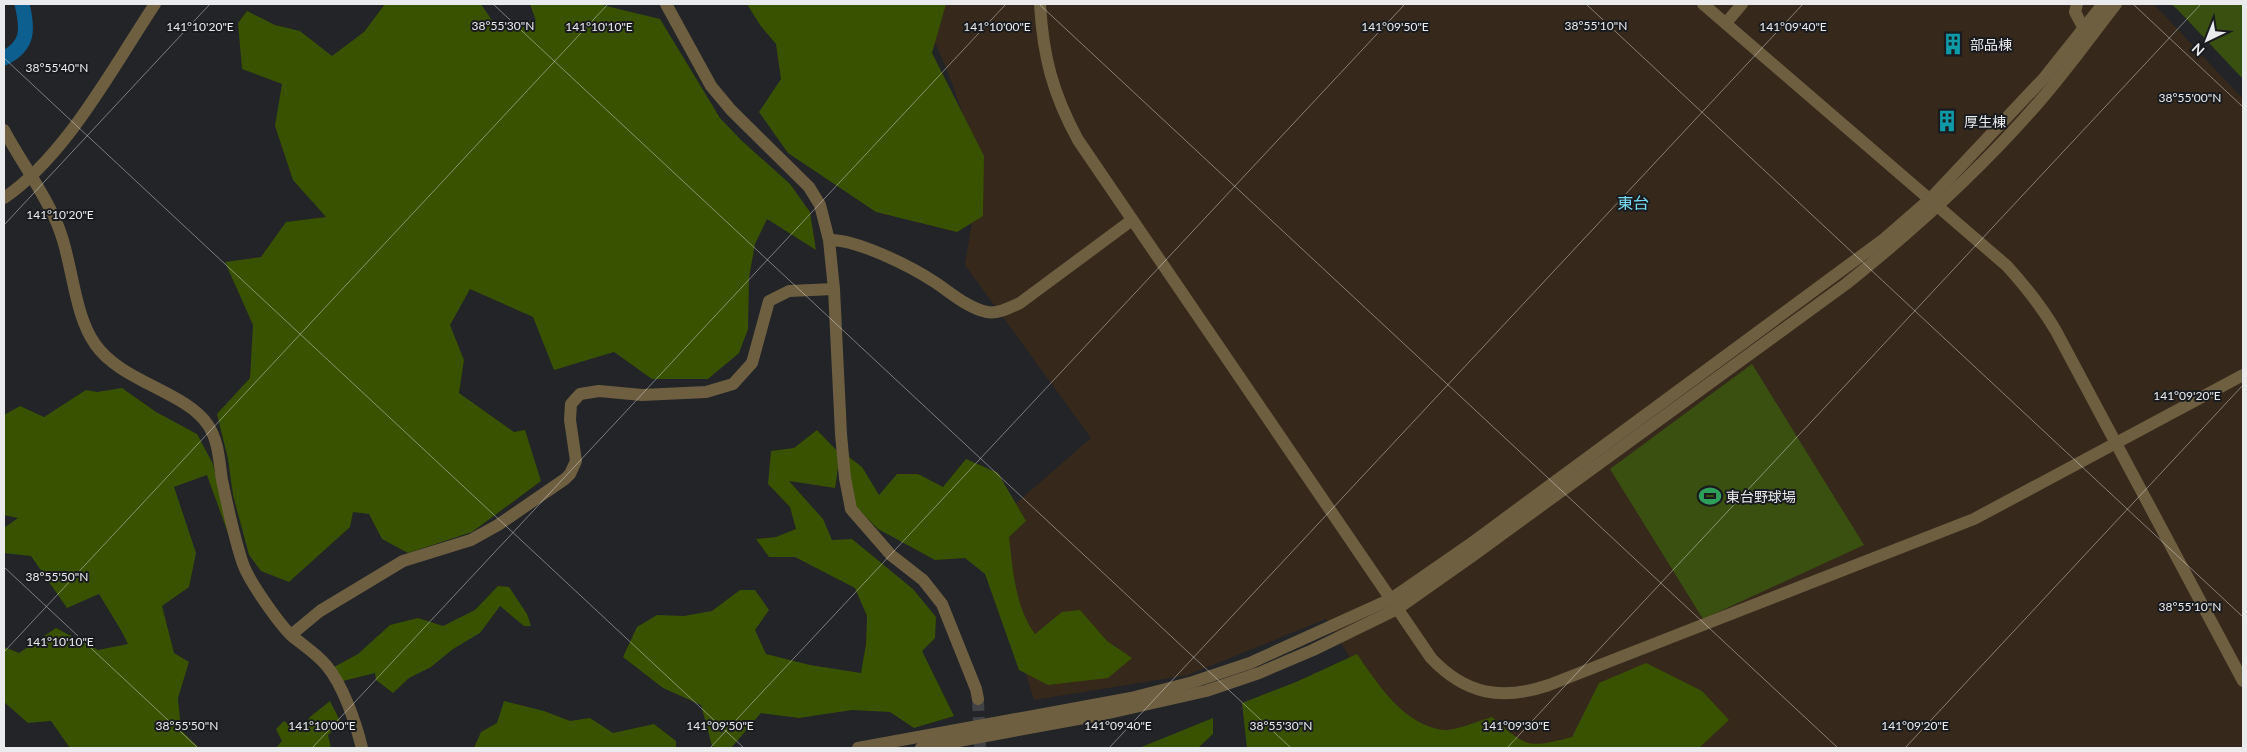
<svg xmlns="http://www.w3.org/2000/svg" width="2247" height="752" font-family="Lato,'Noto Sans JP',sans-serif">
  <rect width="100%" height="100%" fill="#222427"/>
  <!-- industrial -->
  <path fill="#36291b" d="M919,4H2154L2243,99V748H1432L1376,700L1326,619L1188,675L1034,700L982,533L1091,438L965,265L981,166L951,80Z"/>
  <!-- green -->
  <g fill="#3a5010">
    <path d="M2171,4H2243V79L2177,9Z"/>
    <path d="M1752,364L1864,545L1703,619L1610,469Z"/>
  </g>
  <!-- forest -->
  <g fill="#395200">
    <path d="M385,4H481L493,22L536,21L530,4H598L660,19L720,118L741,140L790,184L810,212L816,250L767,219L755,244L749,278L748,329L739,353L708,379H652L614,352L554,370L533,317L470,289L450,325L464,360L459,393L514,432L525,430L541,481L472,532L408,553L382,539L369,514L353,512L350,527L289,582L261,571L249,555L233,495L228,459L217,414L250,378L253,325L225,262L261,257L286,222L326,217L293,180L275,126L282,84L242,69L238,23L247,11L275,25L300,31L332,56L364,32Z"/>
    <path d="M747,4H946L932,53L984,156L983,216L957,232L876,212L788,153L759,112L781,79L776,44L760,25Z"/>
    <path d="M122,388L156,412L197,434L213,464L229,536L207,475L174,487L196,553L189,587L162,606L174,653L189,662L178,698L181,730L199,748H70L51,721L28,723L4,702V647L19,653L56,628L98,650L128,644L122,632L99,594L67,608L31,556L4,553V528L18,518L4,515V415L20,406L44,417L86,390L97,392Z"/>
    <path d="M817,430L840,454L835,488L789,481L823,519L832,540L852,539L913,589L936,617L935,638L922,651L954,716L914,728L890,712L852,710L799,718L761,713L731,748H718L712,746L701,705L663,688L623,657L637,627L657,615L684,616L712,611L740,590H755L769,610L755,630L766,654L810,665L861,673L866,644L867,616L855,588L795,557H769L756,539L776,537L796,529L790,507L768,484L771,451L794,448Z"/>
    <path d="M845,454L862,467L879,495L897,474H918L943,487L966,459L998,473L1026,521L1009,537C1013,570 1015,607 1035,634L1062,612L1080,610L1107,641L1132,658L1108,678L1048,685L1019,670L985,574L965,558L935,560L878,529L850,501Z"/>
    <path d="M498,586L509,587L527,614L531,626H524L500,606L480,633L453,649L431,667L409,678L393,693L376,680L375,673L343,681L334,667L358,654L390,625L418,618L443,626L475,610Z"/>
    <path d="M1357,654C1378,684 1403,725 1444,730C1455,731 1481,720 1492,717C1527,747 1526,749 1572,737L1599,683L1646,663L1702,691L1729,720L1699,748H1247L1242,703L1296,682Z"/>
    <path d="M330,701L341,723L328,735L331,748H276L282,741L276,729L284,721L301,732L310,717Z"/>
    <path d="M504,701L544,711L570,721L590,718L613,733L654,724L676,741V748H474L481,732L497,723Z"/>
    <path d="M1213,718V734L1198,748H1139Z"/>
  </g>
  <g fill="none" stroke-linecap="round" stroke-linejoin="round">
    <!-- river -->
    <path stroke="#0c5f8f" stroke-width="15" d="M4,58C29,46 28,29 22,4"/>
    <!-- minor-tunnel -->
    <path stroke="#404245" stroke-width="12" stroke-dasharray="12 6" stroke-linecap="butt" d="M978,699L980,748"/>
    <!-- minor -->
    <g stroke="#6e5f41" stroke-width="12">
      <path d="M666,4L711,86L731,110L809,187L820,205L829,240L834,289L841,434L845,478L851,509L891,555L923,580L942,604L976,689L978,699"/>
      <path d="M1040,4C1043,57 1053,94 1078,140L1431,658C1466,695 1502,701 1549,685L1974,519L2243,375"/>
      <path d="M1703,4L2007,266C2026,287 2042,307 2056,331L2243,681"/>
      <path d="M2077,4L2075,12L2084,29"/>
      <path d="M1726,23L1742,4"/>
      <path d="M4,130C20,160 41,188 55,219C73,257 72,311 95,344C121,382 185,391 208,425C219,442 219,461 222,480C227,504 235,541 243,564C249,581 279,624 292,636C303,645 317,654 326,665C343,685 356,723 362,748"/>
      <path d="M4,198C67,155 113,67 155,4"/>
      <path d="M829,240C856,239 910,266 933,281C949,291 967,308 987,312C998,314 1009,308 1020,303L1132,220"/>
      <path d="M291,635L320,611L403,561L471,540L498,525L565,479L570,474L576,461L570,420L571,404L580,394L599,391L642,395L706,392L733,384L752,363L769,301L789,291L834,289"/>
      <path d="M858,748L1131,698L1193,682L1250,663L1391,599L1469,545L1884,239L1930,199L2044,78L2103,4"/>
      <path d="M921,748L1100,715L1206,691L1259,673L1313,650L1397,609L1475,554L1846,284C1915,229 1981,169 2039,102C2066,71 2091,36 2116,4"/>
    </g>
  </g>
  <!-- ticks -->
  <path fill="none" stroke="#eaebed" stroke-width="1" stroke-opacity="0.45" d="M493,4L1291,748M1039,4L1838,748M1586,4L2243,617M2133,4L2243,107M4,58L744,748M4,225L210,4M4,567L198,748M4,652L608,4M312,748L1006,4M710,748L1405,4M1109,748L1803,4M1507,748L2201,4M1905,748L2243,385"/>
  <!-- icons -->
  <defs>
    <g id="building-bare" transform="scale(1.725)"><path d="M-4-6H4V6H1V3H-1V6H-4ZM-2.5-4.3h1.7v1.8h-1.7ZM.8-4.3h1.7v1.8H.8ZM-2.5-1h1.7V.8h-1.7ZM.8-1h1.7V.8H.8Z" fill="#0f9aa8" stroke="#191b1e" stroke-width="2.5" paint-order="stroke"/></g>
    <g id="stadium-bare" transform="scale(1.725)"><path d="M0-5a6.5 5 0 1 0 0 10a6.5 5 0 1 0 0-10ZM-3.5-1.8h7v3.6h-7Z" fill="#2e9e5b" stroke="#191b1e" stroke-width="2.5" paint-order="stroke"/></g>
  </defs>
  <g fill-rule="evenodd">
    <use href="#building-bare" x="1953" y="44"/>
    <use href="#building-bare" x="1947" y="121"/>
    <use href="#stadium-bare" x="1710" y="496"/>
  </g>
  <g text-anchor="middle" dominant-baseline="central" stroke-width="4" stroke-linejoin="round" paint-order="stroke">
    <!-- poi labels -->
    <g font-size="14" fill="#eaebed" stroke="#191b1e" text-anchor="start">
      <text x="1970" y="44">部品棟</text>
      <text x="1964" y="121">厚生棟</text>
      <text x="1726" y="496">東台野球場</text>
    </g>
    <!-- quarter labels -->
    <g font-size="16" fill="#78ddf5" stroke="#191b1e">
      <text x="1633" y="202">東台</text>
    </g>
  </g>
  <g font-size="12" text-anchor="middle" fill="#eaebed" stroke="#191b1e" stroke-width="4" stroke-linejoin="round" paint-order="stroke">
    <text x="503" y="30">38°55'30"N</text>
    <text x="1596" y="30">38°55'10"N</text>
    <text x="200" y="31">141°10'20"E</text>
    <text x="599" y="31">141°10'10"E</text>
    <text x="997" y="31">141°10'00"E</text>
    <text x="1395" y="31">141°09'50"E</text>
    <text x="1793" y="31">141°09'40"E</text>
    <text x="57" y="72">38°55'40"N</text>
    <text x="2190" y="102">38°55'00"N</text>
    <text x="60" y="219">141°10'20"E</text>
    <text x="2187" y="400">141°09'20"E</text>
    <text x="57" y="581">38°55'50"N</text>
    <text x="2190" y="611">38°55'10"N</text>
    <text x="60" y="646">141°10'10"E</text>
    <text x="322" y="730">141°10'00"E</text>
    <text x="720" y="730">141°09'50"E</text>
    <text x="1118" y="730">141°09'40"E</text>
    <text x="1516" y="730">141°09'30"E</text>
    <text x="1915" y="730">141°09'20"E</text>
    <text x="187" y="730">38°55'50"N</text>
    <text x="1281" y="730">38°55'30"N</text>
  </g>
  <!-- border -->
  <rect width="2247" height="752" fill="none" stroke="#eaebed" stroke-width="10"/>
  <!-- north arrow -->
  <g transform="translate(2207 40) rotate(223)" stroke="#191b1e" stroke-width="4" paint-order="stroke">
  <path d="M0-4L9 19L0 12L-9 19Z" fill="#eaebed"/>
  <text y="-8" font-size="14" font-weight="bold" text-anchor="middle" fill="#eaebed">N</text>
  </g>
</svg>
